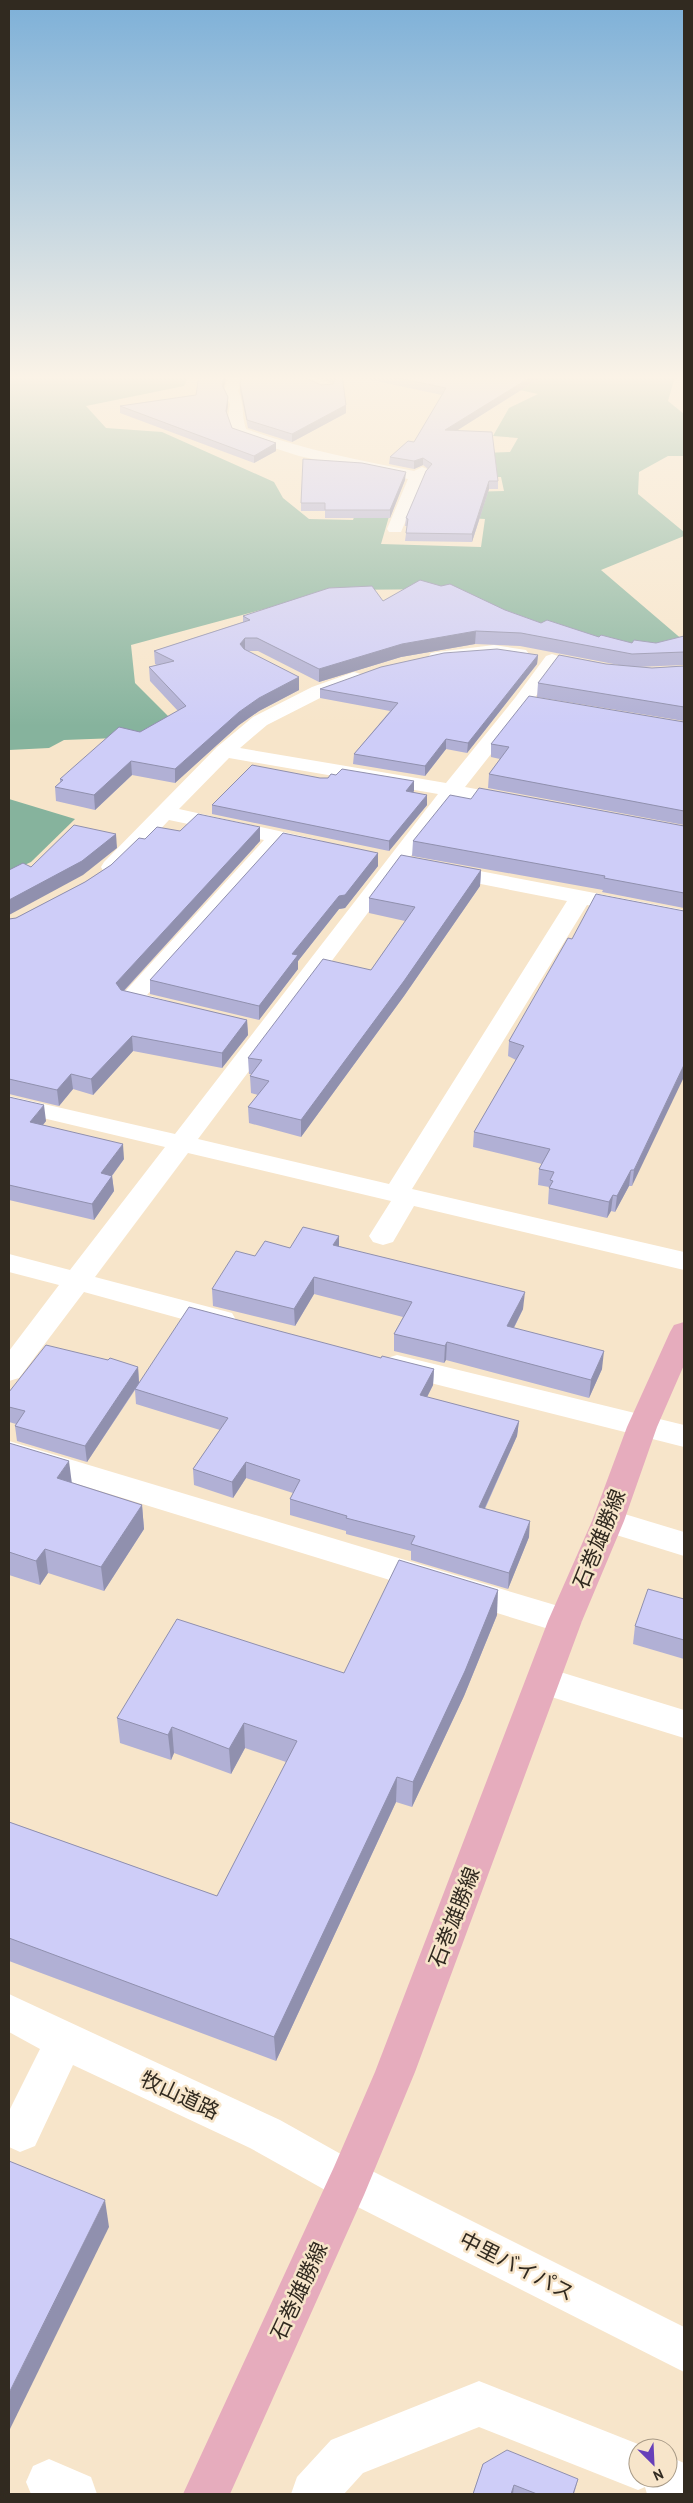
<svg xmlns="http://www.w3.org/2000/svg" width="693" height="2503" font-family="'PT Sans','Noto Sans JP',sans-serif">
  <rect width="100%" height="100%" fill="#f7e5ca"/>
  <!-- forest -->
  <g fill="#86b39d">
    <path d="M9,375H189L184,386L86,406L106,428L162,432L274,482L283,498L309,519L353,520L357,509L390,513L381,544L481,547L485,519L468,518L467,492L504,491L501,477H467L482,453L510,452L518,438L493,436L509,408L538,394L501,386L538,375H682L674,380L668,401L684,414V456H668L639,472L638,494L684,532V536L601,570L684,641L630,647L576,643L453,589L334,590L131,645L135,683L168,716L155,728L117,738L64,740L49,748L9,750Z"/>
    <path d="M9,799L75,819L31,862L9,872Z"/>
  </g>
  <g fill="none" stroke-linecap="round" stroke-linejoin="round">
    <!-- minor -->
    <g fill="#fff" fill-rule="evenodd">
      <path d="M229,375H243L238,391C245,406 241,414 246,429C301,449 357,460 414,471L422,467L427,469L430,472L424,478L401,532H389L387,529L408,479L299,456L234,435L228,418L230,404L224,391Z"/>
      <path d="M287,375H308L331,384L333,387L331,390H321Z"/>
      <path d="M494,645L526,650L529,654L526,658L520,659L494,655L437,662L431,661L428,657L431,653L437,652Z"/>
      <path d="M552,654L558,656L561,660L529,706L465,787L520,797L523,801L520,805L513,807L457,797L403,866L198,1139L389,1184L567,901L435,875L432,870L435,865L443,864L684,910V924L587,905L412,1189L684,1252V1270L414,1206L393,1242L383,1245L373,1242L369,1236L391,1201L188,1153L95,1277L232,1313L236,1320L232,1327L222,1330L84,1292L19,1378L9,1381V1351L59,1285L9,1272V1254L70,1270L165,1147L9,1110V1096L175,1134L438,794L229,758L179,809L315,839L322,841L326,845L322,849L315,851L283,844L147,995L169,1001L173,1006L169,1011L161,1013L123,1003L119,998L264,840L169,820L120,872L112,873L104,872L101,867L104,862L217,747L253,717L312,687L354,672L361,674L363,678L361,682L326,695L267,725L240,748L446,783L515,698L546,656Z"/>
      <path d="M397,1355L684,1425V1447L387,1372L382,1365L387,1358Z"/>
      <path d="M9,1441L565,1608L577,1612L582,1621L577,1630L565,1634L9,1463Z"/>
      <path d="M608,1509L684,1532V1556L597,1529L592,1521L597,1513Z"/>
      <path d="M544,1667L684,1710V1738L532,1691L527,1681L532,1671Z"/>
      <path d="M9,1994L280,2120L364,2167L684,2327V2372L334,2195L250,2148L73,2065L35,2146L20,2152L9,2147V2111L40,2049L9,2032Z"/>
      <path d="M479,2381L648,2448H638V2478H668V2456L684,2463V2494H647L645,2487L638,2490L479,2427L363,2473L344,2494H291L297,2477L331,2440Z"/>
      <path d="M49,2459L91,2477L97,2494H31L26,2482L33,2466Z"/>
    </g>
    <!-- major -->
    <path fill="#e6acbd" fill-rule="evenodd" d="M684,1322V1365L657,1427L624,1521L582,1621L415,2072L364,2195L230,2494H183L334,2167L375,2072L548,1621L592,1521L627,1427L670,1332L674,1325Z"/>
  </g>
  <!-- wall -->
  <g fill="#b1b0d5">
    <path d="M227,375L224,388L228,397V404L227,414L232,428L276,443V451L254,463L120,413V406L196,395Z"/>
    <path d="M314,375H342L346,413L292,442L248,428L240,391V384L321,385L333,384V383Z"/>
    <path d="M348,375H545L456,431L498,481V489H489L472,542L405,541L407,526H405L406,518L428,469L423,465L414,469L389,464L390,457L414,442L442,395Z"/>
    <path d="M405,480L390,518H325V511H301V503Z"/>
    <path d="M383,601L505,610L541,623L599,637L632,643H656L684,636V665L637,667L652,668L684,666V721L537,697L538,683L606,664L624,666L520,646L475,644L401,657L319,682L258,651H247L299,677V690L259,711L239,725L175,783L132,775L95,810L56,801L55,787L60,782V779L140,732L178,711L150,681L149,667L157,665L155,664L154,651L243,622V616Z"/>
    <path d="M538,655L537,664L467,753L446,749L425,776L353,764L354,754L390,711L320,698V689Z"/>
    <path d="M684,722V825L488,788L489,774L500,759L491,757V744Z"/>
    <path d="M336,775L414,781V791L413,792L427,805L389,851L212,814V805L320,778H328Z"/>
    <path d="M471,799L684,826V908L602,892L603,890L412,856L413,841Z"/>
    <path d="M260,827V841L124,991L247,1020L248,1035L222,1068L133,1051L93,1095L73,1089L59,1106L9,1094V1095V919L16,918L85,882L111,865L145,839L180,831Z"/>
    <path d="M378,853V866L345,908L339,909L298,961V969L259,1020L150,994V980Z"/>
    <path d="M481,870L480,886L404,996L301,1137L249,1123L248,1107L258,1095L251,1093L250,1076L252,1074H249L248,1058L371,970L405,921L369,913V898Z"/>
    <path d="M684,911L632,1186H629L615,1212L611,1211L607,1218L548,1204L549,1187L538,1185L539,1169L542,1164L473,1147L474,1132L516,1060L508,1056L509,1041L572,939Z"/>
    <path d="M9,1097L46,1121L43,1125L124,1159L112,1176L114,1191L94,1220L9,1200Z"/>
    <path d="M339,1246L523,1309L514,1328L602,1369L589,1398L446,1360L444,1363L394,1351V1334L403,1317L314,1294L295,1326L213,1306L212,1289L255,1256L290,1248Z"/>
    <path d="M381,1358L434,1369L433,1385L427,1397L519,1421L517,1436L485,1509L529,1537L508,1589L411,1560V1551L346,1534V1531L290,1515V1499L293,1493L246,1478L233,1498L194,1485L193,1469L220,1430L136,1404L135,1390L87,1462L17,1441L15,1426L16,1424L9,1422V1392L138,1367L139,1382Z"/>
    <path d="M9,1443L72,1483L142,1505L144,1529L104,1591L48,1573L40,1585L9,1575Z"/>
    <path d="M684,1599V1659L633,1644L635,1626Z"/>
    <path d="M497,1615L464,1696L412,1807L396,1802L276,2061L9,1961V1822L217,1896L286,1762L245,1748L231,1774L174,1753L171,1760L120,1743L117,1718L344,1673Z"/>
    <path d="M483,2464L578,2479L576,2487L574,2494H516L513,2493V2494H473Z"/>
  </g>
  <!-- shaded-wall -->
  <g fill="#9090ae">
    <path d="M225,375H227L222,392V385Z"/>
    <path d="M534,375H545L445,438V430Z"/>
    <path d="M228,397V404L226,419V411Z"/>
    <path d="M346,405V413L292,442V434Z"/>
    <path d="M276,443V451L254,463V456Z"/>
    <path d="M423,458V465L414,469V461Z"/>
    <path d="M406,472L405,480L390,518V510Z"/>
    <path d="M489,481V489L472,542V534Z"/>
    <path d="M476,631L475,644L401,657L319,682V669L402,644Z"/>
    <path d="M245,638V651L240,644Z"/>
    <path d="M538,655L537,664L467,753L468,743Z"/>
    <path d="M299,677V690L259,711L239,725L175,783V769L239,712L259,698Z"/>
    <path d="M446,739V749L425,776V766Z"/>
    <path d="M131,761L132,775L95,810L94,795Z"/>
    <path d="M414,781V791L406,801V791Z"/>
    <path d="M427,795V805L389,851V841Z"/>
    <path d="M260,827V841L117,998L116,983Z"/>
    <path d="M116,834L117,848L83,875L9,915V900Z"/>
    <path d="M378,853V866L345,908L339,909L298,961V969L259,1020V1006L292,954L339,896Z"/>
    <path d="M481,870L480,886L404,996L301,1137V1120Z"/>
    <path d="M247,1020L248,1035L222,1068V1053Z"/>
    <path d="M132,1036L133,1051L93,1095L91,1079Z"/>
    <path d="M684,1065V1077L632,1186L634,1170Z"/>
    <path d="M71,1074L73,1089L59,1106L57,1090Z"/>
    <path d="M44,1105L46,1121L32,1138L30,1122Z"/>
    <path d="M123,1144L124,1159L102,1189L101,1173Z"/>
    <path d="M631,1170L629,1186L615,1212L617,1196Z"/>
    <path d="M112,1176L114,1191L94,1220L92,1204Z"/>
    <path d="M613,1195L611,1211L607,1218L609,1202Z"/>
    <path d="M339,1236V1253L333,1245Z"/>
    <path d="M314,1277V1294L295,1326L294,1309Z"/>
    <path d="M525,1292L523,1309L506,1343L507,1326Z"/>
    <path d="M447,1342L446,1360L444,1363L445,1346Z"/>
    <path d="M604,1351L602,1369L589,1398L591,1380Z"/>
    <path d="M138,1367L139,1383L87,1462L85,1446Z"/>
    <path d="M434,1369L433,1385L420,1411V1395Z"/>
    <path d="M519,1421L517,1436L478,1523L479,1507Z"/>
    <path d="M69,1461L72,1484L57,1478Z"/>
    <path d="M246,1462V1478L233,1498L232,1482Z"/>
    <path d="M142,1505L144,1529L104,1591L101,1567Z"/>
    <path d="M530,1521L529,1537L508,1589L509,1573Z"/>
    <path d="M45,1549L48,1573L40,1585L36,1561Z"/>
    <path d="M498,1590L497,1615L464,1696L412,1807L413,1782Z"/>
    <path d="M244,1723L245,1748L231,1774L229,1749Z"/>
    <path d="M172,1727L174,1753L171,1760L168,1735Z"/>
    <path d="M397,1777L396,1802L276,2061L274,2037Z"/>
    <path d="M105,2200L109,2227L9,2431V2393Z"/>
    <path d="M514,2485L513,2494H511Z"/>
  </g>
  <!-- building -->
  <g fill="#cecdf8" stroke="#9090ae">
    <path d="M199,375H225L222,385L228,397L226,411L232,428L276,443L254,456L120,406L196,395Z"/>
    <path d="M242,375H300L321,385L333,384L335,379L331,375H342L346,405L292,434L247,420L240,384Z"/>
    <path d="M383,375H534L445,430L492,432L498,481H489L472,534L406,533L408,519L406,518L426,471L432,464L423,458L414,461L390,457L408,441L414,442L446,388Z"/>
    <path d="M303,459L362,463L406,472L390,510H325V503H301Z"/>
    <path d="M420,580L441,586L450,584L505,610L541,623L547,620L599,637L601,635L632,643L634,640L656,643L684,636V652L632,654L521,633L476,631L402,644L319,669L257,638H245L240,644L244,649L299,677L259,698L239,712L175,769L131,761L94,795L55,787L63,780L60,779L119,727L140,732L186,706L149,667L174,661L154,651L250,620L243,616L329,588L372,586L383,601Z"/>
    <path d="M497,649L538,655L468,743L446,739L425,766L354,754L398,703L320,689L381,667L444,653Z"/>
    <path d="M559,655L606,664L652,668L684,666V707L538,683Z"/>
    <path d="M529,696L684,722V811L489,774L509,747L491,744Z"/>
    <path d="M252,765L320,778H328L331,774L336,775L342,769L414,781L406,791L427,795L389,841L212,805Z"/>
    <path d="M479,788L684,826V893L604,878L605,876L413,841L450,795L471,799Z"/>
    <path d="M198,814L260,827L116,983L121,990L247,1020L222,1053L132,1036L91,1079L71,1074L57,1090L9,1079V919L16,918L85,882L111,865L139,838L145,839L157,827L180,831Z"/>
    <path d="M74,825L116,834L82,861L9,900V870L23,863L31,867Z"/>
    <path d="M283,833L378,853L345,895L339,896L292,954L298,955L259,1006L150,980Z"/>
    <path d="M401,855L481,870L404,981L301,1120L248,1107L269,1081L250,1076L262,1060L248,1058L323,959L371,970L415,907L369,898Z"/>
    <path d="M596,894L684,911V1065L634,1170H631L617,1196L613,1195L609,1202L549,1188L553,1181L550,1180L554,1172L539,1169L550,1149L474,1132L524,1046L509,1041L568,938L572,939Z"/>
    <path d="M9,1097L44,1105L30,1122L123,1144L101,1173L112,1176L92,1204L9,1185Z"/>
    <path d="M303,1227L339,1236L333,1245L525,1292L507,1326L604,1351L591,1380L447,1342L445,1346L394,1334L412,1302L314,1277L294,1309L212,1289L236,1251L255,1256L265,1241L290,1248Z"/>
    <path d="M189,1307L381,1358L382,1356L434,1369L420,1395L519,1421L479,1507L530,1521L509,1573L411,1544L415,1536L346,1518L347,1516L290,1499L300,1480L246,1462L232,1482L193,1469L228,1418L135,1389Z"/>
    <path d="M46,1345L108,1360L110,1358L138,1367L85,1446L15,1426L25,1411L9,1407V1392Z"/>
    <path d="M9,1443L69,1461L57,1478L142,1505L101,1567L45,1549L36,1561L9,1552Z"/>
    <path d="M399,1560L498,1590L465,1671L413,1782L397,1777L274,2037L9,1938V1822L217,1896L297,1741L244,1723L229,1749L172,1727L168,1735L117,1718L177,1619L344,1673Z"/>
    <path d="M648,1589L684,1599V1640L635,1626Z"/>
    <path d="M9,2161L105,2200L9,2393Z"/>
    <path d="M507,2450L578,2479L573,2494H537L514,2485L511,2494H473L483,2464Z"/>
  </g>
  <!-- sky -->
  <linearGradient id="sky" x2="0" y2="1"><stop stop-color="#7db0d8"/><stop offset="0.52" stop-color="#fbf3e7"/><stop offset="1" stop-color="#fbf3e7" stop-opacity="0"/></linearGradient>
  <rect width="693" height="726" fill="url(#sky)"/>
  <g text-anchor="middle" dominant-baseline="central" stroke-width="5" stroke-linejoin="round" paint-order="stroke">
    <!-- near-street labels -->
    <g font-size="21" fill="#312a20" stroke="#f7e5ca">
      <text transform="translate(599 1539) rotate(-68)">石巻雄勝線</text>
      <text transform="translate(454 1917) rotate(-69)">石巻雄勝線</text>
      <text transform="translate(180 2095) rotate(25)">牧山道路</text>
      <text transform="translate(517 2266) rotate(27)">中里バイパス</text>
      <text transform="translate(299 2291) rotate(-65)">石巻雄勝線</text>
    </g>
  </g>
  <!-- border -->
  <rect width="693" height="2503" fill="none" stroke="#312a20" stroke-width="20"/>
  <!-- north arrow -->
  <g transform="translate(653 2463) rotate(156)"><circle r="24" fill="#f7e5ca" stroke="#a89a86"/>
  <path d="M0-4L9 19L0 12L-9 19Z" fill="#6740b9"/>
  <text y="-8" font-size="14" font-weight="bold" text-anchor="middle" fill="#312a20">N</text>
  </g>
</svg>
